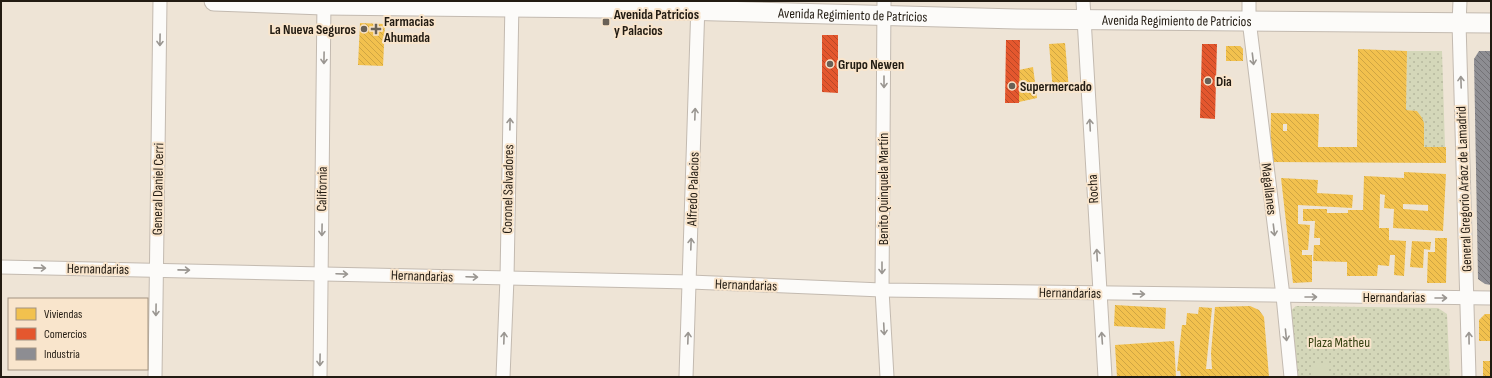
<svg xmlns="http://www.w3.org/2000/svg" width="1492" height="378" font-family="'Sofia Sans Condensed',sans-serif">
  <defs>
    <pattern id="green-dots" width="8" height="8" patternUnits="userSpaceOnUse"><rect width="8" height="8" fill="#d4d7b9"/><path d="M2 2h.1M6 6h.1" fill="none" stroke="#b6b89e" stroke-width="1.8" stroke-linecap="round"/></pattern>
    <pattern id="homes-back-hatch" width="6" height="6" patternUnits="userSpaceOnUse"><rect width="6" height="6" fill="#f2c14e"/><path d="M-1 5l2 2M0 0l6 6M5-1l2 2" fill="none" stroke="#cfa543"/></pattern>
    <pattern id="shops-back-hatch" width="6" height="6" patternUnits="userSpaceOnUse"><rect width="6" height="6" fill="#e4572e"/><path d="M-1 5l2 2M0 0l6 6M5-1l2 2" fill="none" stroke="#b84726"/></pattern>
    <pattern id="industry-back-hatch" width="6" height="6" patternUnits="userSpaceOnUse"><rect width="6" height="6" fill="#8d8d92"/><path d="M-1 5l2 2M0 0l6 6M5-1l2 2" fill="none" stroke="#737276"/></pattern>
  </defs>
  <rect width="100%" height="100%" fill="#eee4d6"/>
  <!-- green -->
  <g fill="url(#green-dots)">
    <path d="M1407,51H1442L1445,147H1424C1424,133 1425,123 1417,111L1406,110Z"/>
    <path d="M1296,306L1438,308L1447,314L1450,377H1294L1287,314Z"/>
  </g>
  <!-- pitch -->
  <path fill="#d4d7b9" d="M1328,363L1329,377H1311V364Z"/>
  <!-- homes -->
  <g fill="url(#homes-back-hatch)" fill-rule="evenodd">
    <path d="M360,23L385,24L383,66L358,65Z"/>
    <path d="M1065,43L1069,90L1053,91L1049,44Z"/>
    <path d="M1226,46H1240L1243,49V61H1226Z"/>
    <path d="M1358,49L1407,51L1406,110L1417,111L1422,118L1424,123V147H1446V163L1270,162L1271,113L1319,114L1318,147H1357ZM1283,124H1287V131H1283Z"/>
    <path d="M1033,67L1037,98L1019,102V70Z"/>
    <path d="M1404,172L1446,174L1443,231L1393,228L1394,209L1384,208L1385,195L1380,194L1379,228H1389V240L1406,241L1404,276L1394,275L1395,255H1390L1389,266L1378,265L1377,276H1347V262L1313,261L1314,245H1320V238H1314L1315,221H1303V209H1327V213H1348V210H1363L1364,176L1404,178ZM1403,204L1428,205V211L1403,209Z"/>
    <path d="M1281,178L1318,180L1317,193L1353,195L1352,208L1298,205V224L1310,225L1308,250H1302V255H1312V282L1293,283Z"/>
    <path d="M1435,238H1447L1446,283H1427L1428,252H1435Z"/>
    <path d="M1412,241L1431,242L1430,250L1424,249L1423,268L1410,267Z"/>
    <path d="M1115,305L1166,308L1165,329L1114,326Z"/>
    <path d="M1250,306L1259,310L1264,317L1269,377H1181L1180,371H1177L1182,325H1186L1187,313L1198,314L1199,307L1212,308L1206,369H1212L1211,353L1215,307Z"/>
    <path d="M1485,314H1491V341H1479V320Z"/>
    <path d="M1174,341L1176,377H1117L1115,345Z"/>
    <rect x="1483" y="361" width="8" height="16"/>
  </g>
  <!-- shops -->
  <g fill="url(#shops-back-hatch)">
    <path d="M822,35H838V93L822,92Z"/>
    <path d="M1006,40H1020L1019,103H1005Z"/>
    <path d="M1202,44H1217L1215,119L1200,118Z"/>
  </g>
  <!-- industry -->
  <path fill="url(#industry-back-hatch)" d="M1479,51H1491V285L1485,284L1478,279L1474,59Z"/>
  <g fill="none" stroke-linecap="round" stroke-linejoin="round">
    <!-- street casing -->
    <g stroke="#c3bab0" stroke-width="15">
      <g id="street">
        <path d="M884,1L882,290L887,377"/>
        <path d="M1083,1L1105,377"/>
        <path d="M1249,1V20L1283,296L1291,377"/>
        <path d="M1460,1L1459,23L1469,377"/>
        <path d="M1,267L690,282L882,290L1491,298"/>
        <path d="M155,377L160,1"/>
        <path d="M320,377L324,1"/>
        <path d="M503,377L507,278L512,1"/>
        <path d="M686,377L698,3"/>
      </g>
    </g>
    <!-- secondary casing -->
    <g stroke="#c3bab0" stroke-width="21">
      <g id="secondary">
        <path id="s1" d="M214,1L324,5L607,8L1017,19L1491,23"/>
      </g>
    </g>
    <!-- street -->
    <use href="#street" stroke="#fcfbf9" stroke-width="13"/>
    <!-- secondary -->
    <use href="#secondary" stroke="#fcfbf9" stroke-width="19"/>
  </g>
  <!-- one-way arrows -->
  <defs><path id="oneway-shaft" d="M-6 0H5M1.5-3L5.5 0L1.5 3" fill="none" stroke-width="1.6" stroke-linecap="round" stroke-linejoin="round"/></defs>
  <g stroke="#9a9691">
    <use href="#oneway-shaft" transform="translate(160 40) rotate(91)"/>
    <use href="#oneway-shaft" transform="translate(324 58) rotate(91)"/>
    <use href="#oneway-shaft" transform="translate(1253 59) rotate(83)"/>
    <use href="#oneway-shaft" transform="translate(884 82) rotate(90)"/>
    <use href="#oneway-shaft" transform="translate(1461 82) rotate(-92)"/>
    <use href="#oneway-shaft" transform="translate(695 114) rotate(-88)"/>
    <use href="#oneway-shaft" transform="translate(510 124) rotate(-89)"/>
    <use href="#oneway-shaft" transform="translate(1090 125) rotate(-93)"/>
    <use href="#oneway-shaft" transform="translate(322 230) rotate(91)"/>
    <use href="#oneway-shaft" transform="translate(1274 230) rotate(83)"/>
    <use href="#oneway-shaft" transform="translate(691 244) rotate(-88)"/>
    <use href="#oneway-shaft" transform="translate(1097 255) rotate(-93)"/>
    <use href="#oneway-shaft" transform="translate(40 268) rotate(1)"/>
    <use href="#oneway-shaft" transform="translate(882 268) rotate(90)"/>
    <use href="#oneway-shaft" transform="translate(184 270) rotate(1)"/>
    <use href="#oneway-shaft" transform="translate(342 274) rotate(2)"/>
    <use href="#oneway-shaft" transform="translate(472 277) rotate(2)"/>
    <use href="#oneway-shaft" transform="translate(1139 294) rotate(1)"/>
    <use href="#oneway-shaft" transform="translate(1311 297)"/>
    <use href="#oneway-shaft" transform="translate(1441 298)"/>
    <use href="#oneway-shaft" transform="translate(156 310) rotate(91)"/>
    <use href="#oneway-shaft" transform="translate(884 329) rotate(87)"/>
    <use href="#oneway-shaft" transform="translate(1286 335) rotate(84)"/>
    <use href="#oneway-shaft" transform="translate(504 338) rotate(-88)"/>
    <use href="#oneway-shaft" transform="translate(688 338) rotate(-88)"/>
    <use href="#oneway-shaft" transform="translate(1102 338) rotate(-94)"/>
    <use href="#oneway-shaft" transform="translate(1469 338) rotate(-91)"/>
    <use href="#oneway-shaft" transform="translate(320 360) rotate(91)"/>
  </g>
  <!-- markers -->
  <g fill="#696157" stroke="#f9e5cc" stroke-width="1.5">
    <rect x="602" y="18" width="8" height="8" rx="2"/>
    <circle cx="364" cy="29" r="4"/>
    <path d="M374 23h4v4h4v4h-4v4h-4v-4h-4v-4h4z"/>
    <circle cx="830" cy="64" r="4"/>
    <circle cx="1208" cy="81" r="4"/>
    <circle cx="1012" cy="86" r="4"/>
  </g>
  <g text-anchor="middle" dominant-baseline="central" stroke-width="4" stroke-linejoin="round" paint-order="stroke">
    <!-- poi labels -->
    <g font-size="14" font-weight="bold" fill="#221b12" stroke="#f9e5cc" text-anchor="start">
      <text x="614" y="14">Avenida Patricios<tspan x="614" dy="16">y Palacios</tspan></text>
      <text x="384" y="21">Farmacias<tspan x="384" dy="16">Ahumada</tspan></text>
      <text x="356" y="29" text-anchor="end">La Nueva Seguros</text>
      <text x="838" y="64">Grupo Newen</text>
      <text x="1216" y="81">Dia</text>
      <text x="1020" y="86">Supermercado</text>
    </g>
    <!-- street labels -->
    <g font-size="14" fill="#221b12" stroke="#f9e5cc">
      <text stroke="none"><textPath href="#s1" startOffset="639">Avenida Regimiento de Patricios</textPath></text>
      <text stroke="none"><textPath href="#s1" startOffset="963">Avenida Regimiento de Patricios</textPath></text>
      <text transform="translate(158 189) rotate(-89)">General Daniel Cerri</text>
      <text transform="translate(322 189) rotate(-89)">California</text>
      <text transform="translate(508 189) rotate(-89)">Coronel Salvadores</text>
      <text transform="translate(693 189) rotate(-88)">Alfredo Palacios</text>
      <text transform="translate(883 189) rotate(-90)">Benito Quinquela Martín</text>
      <text transform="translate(1093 189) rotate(-93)">Rocha</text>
      <text transform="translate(1269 189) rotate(83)">Magallanes</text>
      <text transform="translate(1464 189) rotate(-92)">General Gregorio Aráoz de Lamadrid</text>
      <text transform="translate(98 269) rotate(1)">Hernandarias</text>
      <text transform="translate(422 276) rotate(2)">Hernandarias</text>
      <text transform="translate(746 285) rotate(2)">Hernandarias</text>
      <text transform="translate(1070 293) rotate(1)">Hernandarias</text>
      <text x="1394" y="297">Hernandarias</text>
    </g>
    <!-- park labels -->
    <g font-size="14" fill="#343f0f" stroke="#f9e5cc">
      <text x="1339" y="342">Plaza Matheu</text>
    </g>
  </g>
  <!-- border -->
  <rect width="1492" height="378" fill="none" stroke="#221b12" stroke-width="4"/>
  <!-- legend -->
  <rect x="8" y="298" width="140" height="72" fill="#f9e5cc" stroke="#a39482"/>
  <rect x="16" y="308" width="20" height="12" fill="#f2c14e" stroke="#a39482"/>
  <text x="44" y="318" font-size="12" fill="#221b12">Viviendas</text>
  <rect x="16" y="328" width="20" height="12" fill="#e4572e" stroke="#a39482"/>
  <text x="44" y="338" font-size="12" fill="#221b12">Comercios</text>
  <rect x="16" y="348" width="20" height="12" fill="#8d8d92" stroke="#a39482"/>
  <text x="44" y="358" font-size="12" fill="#221b12">Industria</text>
</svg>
